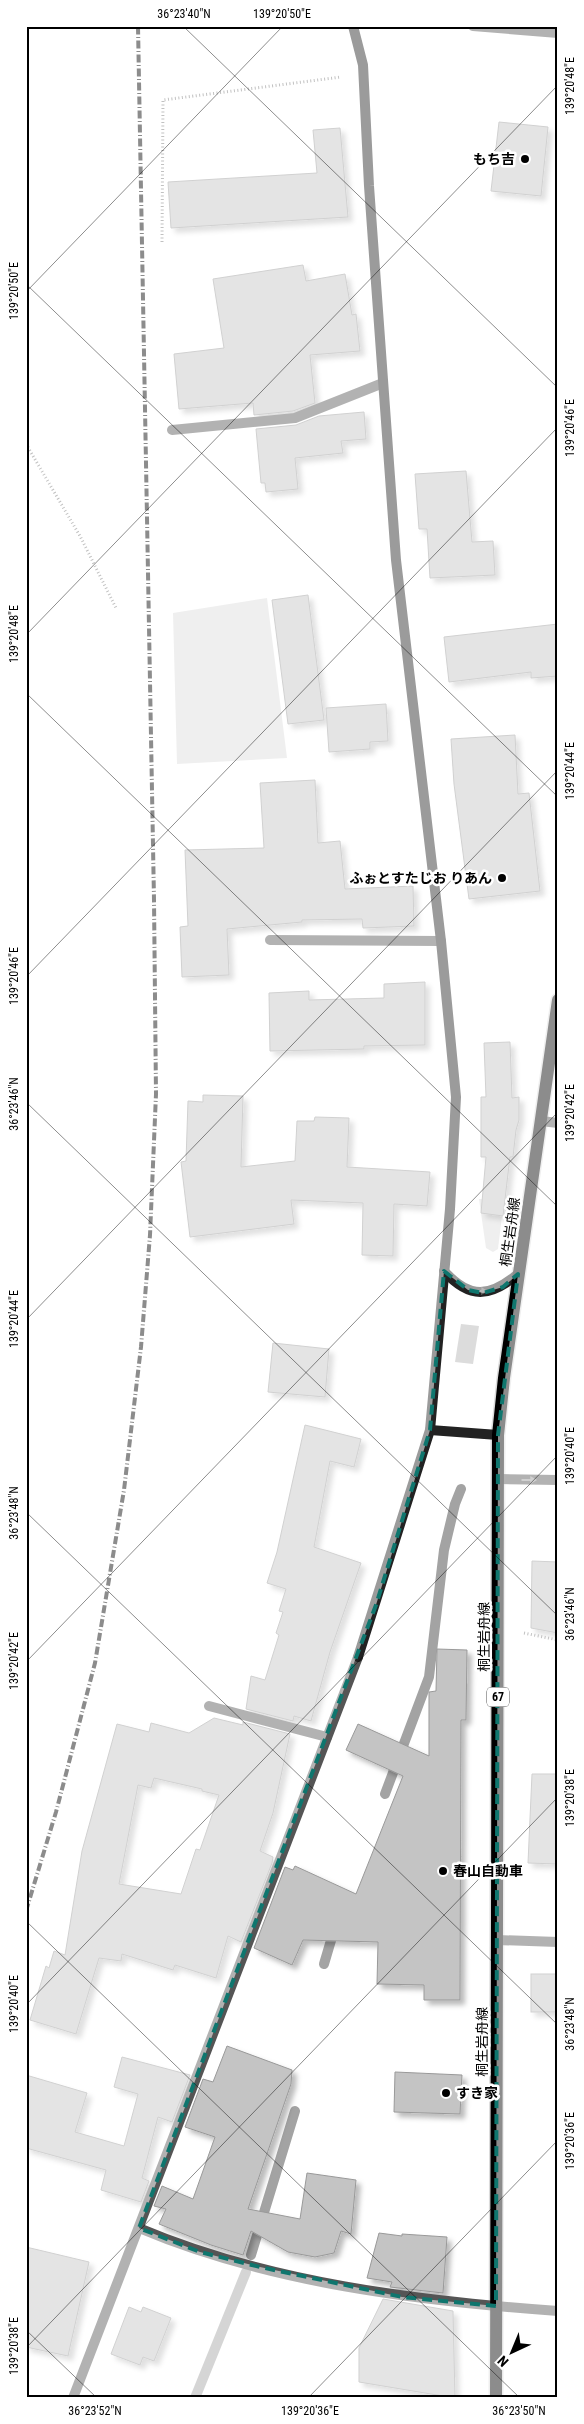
<svg xmlns="http://www.w3.org/2000/svg" width="584" height="2424" font-family="'Roboto Condensed','Noto Sans JP',sans-serif">
  <defs>
    <filter id="shadow"><feDropShadow dx="4.5" dy="4.5" stdDeviation="2.5" flood-color="#0004"/></filter>
  </defs>
  <rect width="100%" height="100%" fill="#fff"/>
  <!-- green -->
  <g fill="#dcdcdc">
    <path d="M267,598L287,758L177,764L173,613Z"/>
    <path d="M479,1199H504L498,1249L493,1252L486,1248Z"/>
    <path d="M461,1324L479,1326L473,1364L455,1362Z"/>
  </g>
  <g fill="none" stroke-linecap="round" stroke-linejoin="round">
    <!-- stream -->
    <g stroke="#a3a3a3" stroke-width="10">
      <path d="M385,1794L429,1677L444,1550L455,1504L461,1489"/>
      <path d="M324,1964L332,1937"/>
      <path d="M251,2255L295,2111"/>
      <path d="M195,2398L246,2272"/>
    </g>
  </g>
  <!-- building -->
  <g fill="#c4c4c4" stroke="#999" fill-rule="evenodd" filter="url(#shadow)">
    <path d="M499,122L548,127L541,196L491,191Z"/>
    <path d="M340,128L348,217L171,228L168,182L317,173L313,130Z"/>
    <path d="M303,265L306,281L345,274L352,315L356,314L360,351L310,355L315,403L293,411L254,415L253,403L179,409L174,354L224,348L213,279Z"/>
    <path d="M364,412L366,439L341,441L343,453L295,458L298,489L266,492L265,483H261L256,429L296,425L319,416Z"/>
    <path d="M466,471L472,542L493,541L495,575L430,578L427,529H419L415,474Z"/>
    <path d="M308,595L324,720L288,724L272,600Z"/>
    <path d="M558,624V676L531,678V672L449,682L444,637Z"/>
    <path d="M386,704L388,741L370,742V749L329,752L326,708Z"/>
    <path d="M515,735L518,794L529,793L540,891L469,899L454,784L451,739Z"/>
    <path d="M315,780L318,843L340,841L345,889L413,886L414,926L363,928L362,919L302,920V922L227,929L229,975L182,977L180,927L188,926L185,850L264,848L260,783Z"/>
    <path d="M425,982V1045L364,1046V1049L270,1051L269,993L309,991V1000L384,998V984Z"/>
    <path d="M510,1042L512,1098L519,1097V1120L516,1130L513,1157H510L503,1216L481,1213L486,1157H481V1097H486L484,1043Z"/>
    <path d="M203,1095L243,1096L241,1167L295,1161L297,1121H314L315,1117L349,1118L347,1167L430,1172L427,1206L394,1204L393,1256L362,1255L363,1203L291,1200L294,1224L190,1237L181,1162L186,1161L188,1101L203,1102Z"/>
    <path d="M273,1343L329,1349L325,1397L268,1392Z"/>
    <path d="M305,1425L361,1439L354,1467L330,1461L314,1547L361,1563L330,1652L311,1721L294,1716L293,1721L246,1709L251,1676L265,1680L279,1635L276,1633L283,1612L279,1611L286,1589L267,1583L277,1552Z"/>
    <path d="M532,1561L558,1562V1633L531,1628Z"/>
    <path d="M437,1649L467,1650L466,1720H461L460,2000H424V1985L377,1984L378,1942L303,1940L292,1965L254,1948L285,1867L293,1870L295,1866L356,1894L403,1776L346,1750L358,1724L429,1756V1692L436,1691Z"/>
    <path d="M214,1718L243,1725V1722L290,1734L273,1813L260,1851L273,1857L272,1863L241,1942L228,1936L216,1978L175,1965L173,1970L122,1954L121,1961L99,1958L76,2034L30,2020L46,1966L49,1968L54,1951L65,1955L82,1851L117,1724L149,1732L151,1723L189,1733ZM154,1778L202,1789V1791L219,1795L200,1850L196,1849L181,1894L119,1884L138,1785L151,1788Z"/>
    <path d="M532,1774H558V1864L528,1863Z"/>
    <rect x="531" y="1974" width="27" height="38"/>
    <path d="M227,2046L292,2070L291,2084L248,2209L300,2219L307,2173L356,2180L351,2234L341,2231L334,2253L315,2257L288,2252L251,2231L243,2255L211,2245L159,2224L166,2209L154,2206L162,2186L193,2199L215,2137L185,2127L203,2079L213,2082Z"/>
    <path d="M122,2057L190,2075L172,2122L158,2117L142,2178L149,2181L141,2202L101,2190L106,2170L26,2148V2075L87,2093L75,2132L124,2146L138,2094L114,2087Z"/>
    <path d="M395,2072L462,2075L460,2114L394,2112Z"/>
    <path d="M379,2233L402,2236V2234L447,2237L443,2293L390,2287L392,2282L367,2278Z"/>
    <path d="M26,2247L89,2262L68,2356L26,2347Z"/>
    <path d="M383,2299L453,2311L455,2398L359,2382V2348Z"/>
    <path d="M129,2307L141,2312L143,2307L171,2318L154,2361L143,2357L140,2365L111,2354Z"/>
  </g>
  <g fill="none" stroke-linecap="round" stroke-linejoin="round">
    <!-- primary casing -->
    <g stroke="#dbdbdb" stroke-width="15">
      <path id="primary" d="M496,2398L498,1435L504,1378L558,1000"/>
    </g>
    <!-- path -->
    <g stroke="#777" stroke-width="3" stroke-dasharray="1 2.5" stroke-linecap="butt">
      <path d="M162,242L163,100L341,77"/>
      <path d="M26,444L80,536L116,608"/>
      <path d="M524,1633L558,1640"/>
    </g>
    <!-- lane -->
    <g stroke="#555" stroke-width="10">
      <path d="M172,430L295,418L383,383"/>
      <path d="M270,940L441,941"/>
      <path d="M541,1121L558,1123"/>
      <path d="M209,1706L327,1737"/>
      <path d="M497,1940L558,1942"/>
    </g>
    <!-- street -->
    <g stroke="#555" stroke-width="10">
      <path d="M473,26L558,33"/>
      <path d="M500,1479L558,1480"/>
      <path d="M139,2228C269,2283 418,2301 558,2311"/>
      <path d="M73,2398L358,1657"/>
    </g>
    <!-- secondary -->
    <g stroke="#222" stroke-width="10">
      <path d="M353,26L363,65L369,186L396,560L441,941L456,1097L450,1209L430,1430L358,1657"/>
      <path d="M444,1271C470,1300 490,1297 518,1274"/>
      <path d="M430,1430L498,1435"/>
    </g>
    <!-- primary -->
    <use href="#primary" stroke="#000" stroke-width="12"/>
    <!-- rail -->
    <path stroke="#000" stroke-width="4" stroke-dasharray="8 2.5 1 2.5" stroke-linecap="butt" d="M26,1911L56,1812L95,1663L124,1490L141,1347L150,1235L156,1094L154,900L138,26"/>
  </g>
  <!-- one-way arrows -->
  <defs><path id="oneway-solid" d="M-6-.8H1V-3.2L6.5 0L1 3.2V.8H-6Z" transform="scale(1.25)"/></defs>
  <use fill="#646464" href="#oneway-solid" transform="translate(480 1291) rotate(3)"/>
  <use fill="#999" href="#oneway-solid" transform="translate(529 1480)"/>
  <!-- marked area -->
  <path d="M0 0H584V2424H0ZM444,1271L468,1290L483,1293L503,1287L518,1274L498,1435L496,2306L402,2297L260,2267L200,2252L139,2228L376,1605L430,1430Z" fill="#fff" fill-opacity=".55" fill-rule="evenodd"/>
  <path fill="none" stroke="#0f766e" stroke-width="4" stroke-dasharray="10 6" stroke-linejoin="round" d="M444,1271L468,1290L483,1293L503,1287L518,1274L498,1435L496,2306L402,2297L260,2267L200,2252L139,2228L376,1605L430,1430Z"/>
  <!-- ticks -->
  <path fill="none" stroke="#000" stroke-width="1" stroke-opacity="0.45" d="M183,26L558,388M26,284L558,797M26,292L283,26M26,635L558,85M26,693L558,1207M26,977L558,427M26,1102L558,1616M26,1320L558,770M26,1512L558,2025M26,1662L558,1112M26,1921L520,2398M26,2005L558,1455M26,2330L97,2398M26,2348L558,1797M308,2398L558,2140"/>
  <!-- markers -->
  <g fill="#000" stroke="#fff" stroke-width="2">
    <circle cx="525" cy="159" r="5"/>
    <circle cx="502" cy="878" r="5"/>
    <circle cx="443" cy="1871" r="5"/>
    <circle cx="446" cy="2093" r="5"/>
  </g>
  <g text-anchor="middle" dominant-baseline="central" stroke-width="5" stroke-linejoin="round" paint-order="stroke">
    <!-- shield labels -->
    <rect fill="#fff" stroke="#4c4c4c" stroke-width="1" x="487" y="1687.5" width="22" height="19" rx="4"/>
    <g font-size="12" font-weight="bold" fill="#000">
      <text x="498" y="1697">67</text>
    </g>
    <!-- poi labels -->
    <g font-size="14" font-weight="bold" fill="#000" stroke="#fff" text-anchor="end">
      <text x="515" y="159">もち吉</text>
      <text x="492" y="878">ふぉとすたじお りあん</text>
      <text x="453" y="1871" text-anchor="start">春山自動車</text>
      <text x="456" y="2093" text-anchor="start">すき家</text>
    </g>
    <!-- street labels -->
    <g font-size="14" fill="#000" stroke="#fff">
      <text transform="translate(510 1232) rotate(-82)">桐生岩舟線</text>
      <text transform="translate(484 1637) rotate(-90)">桐生岩舟線</text>
      <text transform="translate(482 2042) rotate(-90)">桐生岩舟線</text>
    </g>
  </g>
  <!-- border -->
  <rect width="584" height="2424" fill="none" stroke="#ffffff" stroke-width="55"/>
  <!-- north arrow -->
  <g transform="translate(512 2352) rotate(224)" stroke="#ffffff" stroke-width="4" paint-order="stroke">
  <path d="M0-4L9 19L0 12L-9 19Z" fill="#000000"/>
  <text y="-8" font-size="14" font-weight="bold" text-anchor="middle" fill="#000000">N</text>
  </g>
  <rect x="28" y="28" width="528" height="2368" fill="none" stroke="#000" stroke-width="2"/>
  <g font-size="12" text-anchor="middle" fill="#000">
    <text x="184" y="18">36°23'40"N</text>
    <text x="282" y="18">139°20'50"E</text>
    <text transform="translate(570 86) rotate(-90)" y="4">139°20'48"E</text>
    <text transform="translate(14 291) rotate(-90)" y="4">139°20'50"E</text>
    <text transform="translate(570 428) rotate(-90)" y="4">139°20'46"E</text>
    <text transform="translate(14 634) rotate(-90)" y="4">139°20'48"E</text>
    <text transform="translate(570 771) rotate(-90)" y="4">139°20'44"E</text>
    <text transform="translate(14 976) rotate(-90)" y="4">139°20'46"E</text>
    <text transform="translate(14 1104) rotate(-90)" y="4">36°23'46"N</text>
    <text transform="translate(570 1113) rotate(-90)" y="4">139°20'42"E</text>
    <text transform="translate(14 1319) rotate(-90)" y="4">139°20'44"E</text>
    <text transform="translate(570 1456) rotate(-90)" y="4">139°20'40"E</text>
    <text transform="translate(14 1513) rotate(-90)" y="4">36°23'48"N</text>
    <text transform="translate(570 1614) rotate(-90)" y="4">36°23'46"N</text>
    <text transform="translate(14 1661) rotate(-90)" y="4">139°20'42"E</text>
    <text transform="translate(570 1798) rotate(-90)" y="4">139°20'38"E</text>
    <text transform="translate(14 2004) rotate(-90)" y="4">139°20'40"E</text>
    <text transform="translate(570 2024) rotate(-90)" y="4">36°23'48"N</text>
    <text transform="translate(570 2141) rotate(-90)" y="4">139°20'36"E</text>
    <text transform="translate(14 2346) rotate(-90)" y="4">139°20'38"E</text>
    <text x="95" y="2415">36°23'52"N</text>
    <text x="310" y="2415">139°20'36"E</text>
    <text x="519" y="2415">36°23'50"N</text>
  </g>
</svg>
